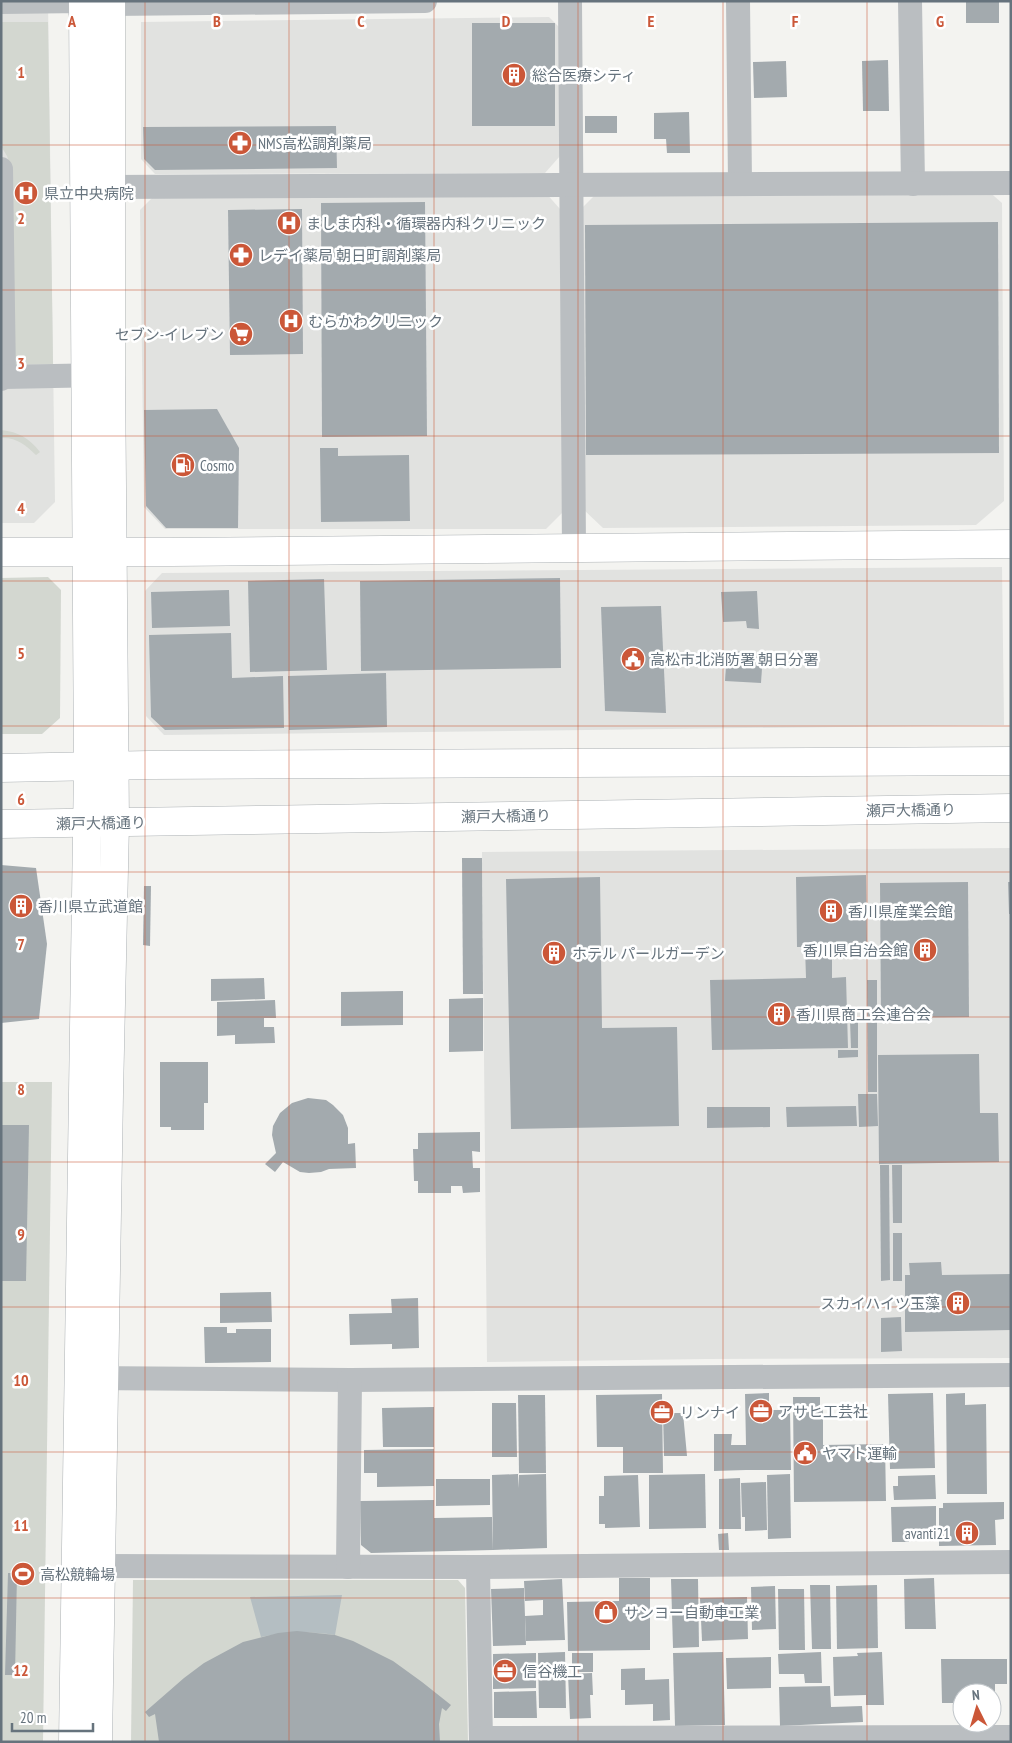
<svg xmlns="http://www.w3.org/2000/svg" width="1012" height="1743" font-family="'PT Sans Narrow','Noto Sans JP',sans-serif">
  <rect width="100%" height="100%" fill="#f3f3f0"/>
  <!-- built -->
  <g fill="#e1e2e0">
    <path d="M1,1H48L55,502L34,523H1Z"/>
    <path d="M549,17L560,28V156L545,173L155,174L141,159V22Z"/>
    <path d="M986,189L1002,203L1004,501L976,525L603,528L584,510L582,208L599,191Z"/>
    <path d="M545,192L560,209L562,513L546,529H165L144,507L140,210L156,194Z"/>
    <path d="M1002,567L1004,725L164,735L146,716L145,591L162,573Z"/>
    <path d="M1011,848V1358L706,1359L487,1362L482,852Z"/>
  </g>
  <!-- green -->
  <g fill="#d3d7d0">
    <path d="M1,22H48L53,364L13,365L11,169L7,156L1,146Z"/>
    <path d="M1,430C19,432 29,438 40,452L36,455C26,445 16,437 1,438Z"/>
    <path d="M48,577L61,590L60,718L42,734H1V578Z"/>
    <path d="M1,1082H52L43,1742H1Z"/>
    <path d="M133,1580H458L465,1588L468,1742H131Z"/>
  </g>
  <!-- water -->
  <path fill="#b4bec2" d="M342,1595L335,1635C309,1631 286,1631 261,1637L250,1597Z"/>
  <!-- building -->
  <g fill="#a3aaae">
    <rect x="966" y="2" width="33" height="21"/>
    <rect x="472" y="23" width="83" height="103"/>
    <path d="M888,60L889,111H863L862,61Z"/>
    <path d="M786,61L787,97L754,98L753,62Z"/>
    <path d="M689,112L690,153H667L666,139H654V113Z"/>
    <rect x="585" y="116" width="32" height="17"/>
    <path d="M336,126L337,168L155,170L144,159L143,127Z"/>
    <path d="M425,202L427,436L322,437L321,203Z"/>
    <path d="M302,209L303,354L230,355L228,210Z"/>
    <path d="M998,222L999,453L586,455L585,225Z"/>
    <path d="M217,409L239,448L238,528H166L146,506L144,410Z"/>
    <path d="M320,448H338V456L409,455L410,521L321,522Z"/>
    <path d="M560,578L561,668L361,671L360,581Z"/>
    <path d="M324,579L327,670L250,672L248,581Z"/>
    <path d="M229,590L230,626L152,628L151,592Z"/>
    <path d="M757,591L759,629L747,628L746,621L723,622L721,592Z"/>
    <path d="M661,606L666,713L605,711L601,607Z"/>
    <path d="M231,633L232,678L283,676L284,728L165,730L151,717L149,635Z"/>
    <path d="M727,651L763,653L761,683L725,681Z"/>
    <path d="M386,673L387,727L289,730L288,676Z"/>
    <path d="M462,858H482L483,994H463Z"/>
    <path d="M1,865L36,868L47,944L39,1019L1,1023Z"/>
    <path d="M866,875L867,945L832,946V978L846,977L848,1048L712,1050L710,980L806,978L805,947H797L796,877Z"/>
    <path d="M600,877L602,1028L677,1027L679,1126L511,1129L506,879Z"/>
    <path d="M968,882L969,1017L881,1018L880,883Z"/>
    <path d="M1008,882H1011V914H1009Z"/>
    <path d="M144,886H151L150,946L143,945Z"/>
    <path d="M264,978L265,999L211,1001V979Z"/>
    <path d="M867,980H877V1092H868Z"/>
    <path d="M403,991V1025L341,1026V992Z"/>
    <path d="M483,998V1051L449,1052V999Z"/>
    <path d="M275,1000L276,1018H264V1027H274L275,1043L235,1044V1035L217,1036V1002Z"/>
    <path d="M850,1021H858V1048H851Z"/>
    <path d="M838,1050H858V1057L838,1058Z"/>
    <path d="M979,1054L980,1113H998L999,1162L879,1164L878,1055Z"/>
    <path d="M160,1062H208V1103H204V1130H171V1127H160Z"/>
    <path d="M858,1094H877L878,1126L859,1127Z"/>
    <path d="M308,1098L326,1100L333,1105L343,1115L348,1128V1144L355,1143L356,1168L329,1169L321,1172L309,1173L300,1172L283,1162L275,1172L265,1164L276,1153L272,1135L273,1126L280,1113L292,1103Z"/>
    <path d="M856,1106L857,1126L787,1127L786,1107Z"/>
    <path d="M707,1107H770V1127L707,1128Z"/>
    <path d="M1,1125H29L26,1281H1Z"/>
    <path d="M480,1132V1152L472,1151L473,1168H480V1192L463,1193L462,1186H451V1193H418V1181H414L413,1149H418V1133Z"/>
    <path d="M880,1165H889L890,1280L881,1281Z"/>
    <path d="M892,1165H902V1223H893Z"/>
    <rect x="893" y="1233" width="9" height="48"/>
    <path d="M941,1262L942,1275L1011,1274V1330L905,1332V1275H910L909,1263Z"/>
    <path d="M271,1292L272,1322L220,1323V1293Z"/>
    <path d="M418,1298L419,1348L392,1349V1344L350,1345L349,1314L392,1313L391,1299Z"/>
    <path d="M901,1317L902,1351L881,1352V1318Z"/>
    <path d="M204,1327H227V1333H236V1329H271V1362L205,1363Z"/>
    <path d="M769,1393V1410H790L791,1470H746V1452V1470L714,1471V1434H732L731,1445H746L745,1394Z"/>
    <path d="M933,1393L935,1468L890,1469L888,1394Z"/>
    <path d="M965,1393V1405L986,1404L987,1494H947L946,1394Z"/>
    <path d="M662,1394L663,1473H623V1447H597L596,1395Z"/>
    <path d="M518,1395H545L546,1473H519Z"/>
    <path d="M793,1397H820V1406H823V1445L885,1444L886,1501L794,1502Z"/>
    <path d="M492,1403H516L517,1457H492Z"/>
    <path d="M434,1407V1447H383L382,1408Z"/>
    <path d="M663,1413H683L687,1456H664Z"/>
    <path d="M434,1449V1486L377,1487V1473H364V1450Z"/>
    <path d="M518,1474V1488L519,1475L546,1474L547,1548L493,1550L492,1475Z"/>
    <path d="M705,1474L706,1528L649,1529V1475Z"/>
    <path d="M790,1474L791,1538L768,1539L767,1475Z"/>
    <path d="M638,1475L640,1527L605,1528V1524H599V1496H604V1476Z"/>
    <path d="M935,1475L936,1499L894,1500L893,1486H898V1476Z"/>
    <path d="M740,1478L741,1529H719V1479Z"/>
    <path d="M436,1479H490V1505L436,1506Z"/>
    <path d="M766,1482L767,1530L745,1531V1517H742L741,1483Z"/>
    <path d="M434,1500V1518L492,1517L493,1550L371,1553L361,1545L360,1501Z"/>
    <path d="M1004,1502V1519L995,1520L996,1545L939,1546V1508H943V1503Z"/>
    <path d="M936,1506V1527H933V1534H922V1537L909,1538V1542H892L891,1507Z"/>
    <path d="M728,1533L729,1550H719L718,1534Z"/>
    <path d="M8,1573H17L15,1675H5Z"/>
    <path d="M619,1578H650V1650L568,1651L567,1602L619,1601Z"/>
    <path d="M934,1578L936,1629H905L904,1579Z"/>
    <path d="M562,1579L565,1640L526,1641L525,1616L543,1615V1600L525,1601L524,1581Z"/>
    <path d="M671,1579H698L699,1647L673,1648Z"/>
    <path d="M810,1585H830L831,1649H812Z"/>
    <path d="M877,1585L878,1648L837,1649L836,1586Z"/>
    <path d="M775,1586L776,1629L752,1630L751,1587Z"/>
    <path d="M524,1588L526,1645L493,1646L491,1589Z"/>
    <path d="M778,1589H804L805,1650H779Z"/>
    <path d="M747,1597L748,1639L702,1641L700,1598Z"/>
    <path d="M297,1631L335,1635L353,1641L393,1661L422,1682L451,1705L446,1711L442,1708L439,1724L440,1742H159L155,1714L149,1717L145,1712L184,1678L204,1663L243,1642L278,1633Z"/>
    <path d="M565,1652L566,1708H539L538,1653Z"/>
    <path d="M723,1652L725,1725L675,1726L673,1653Z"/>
    <path d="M821,1652L822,1683H805L804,1674H779L778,1654Z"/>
    <path d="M882,1652L884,1705H866V1695L834,1696L833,1657L858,1656L857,1653Z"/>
    <path d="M536,1653V1688L493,1689V1654Z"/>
    <rect x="572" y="1653" width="21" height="19"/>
    <path d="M771,1657V1688L727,1689L726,1658Z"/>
    <path d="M941,1659H1007V1684H995V1702H992V1693H962V1703H942Z"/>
    <path d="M645,1668V1680L669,1679L670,1720L653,1721V1704L625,1705V1690H621V1669Z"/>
    <path d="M592,1673L593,1695H590L591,1718L570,1719L568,1674Z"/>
    <path d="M830,1686L831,1707L862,1706L863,1722L780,1726L779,1687Z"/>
    <path d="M536,1691L537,1718H494V1692Z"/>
  </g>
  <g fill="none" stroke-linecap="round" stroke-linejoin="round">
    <!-- secondary casing -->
    <g stroke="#adb2b5" stroke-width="29">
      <g id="secondary">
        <path d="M1,552H171L1011,544"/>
        <path d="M1,768L149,765L1011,761"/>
        <path d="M1,824L1011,808"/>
        <path d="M73,1742L88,768L83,1"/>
        <path d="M98,1742L109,1094L115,823L111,375V1"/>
      </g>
    </g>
    <!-- street -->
    <g stroke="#babec1" stroke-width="24">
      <path d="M570,1L574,549"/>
      <path d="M738,1L740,183"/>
      <path d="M910,1L913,184"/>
      <path d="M1,2L83,1L111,4L425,1"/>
      <path d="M1,169L4,377"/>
      <path d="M111,187L1011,183"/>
      <path d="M1,379L4,377L104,375"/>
      <path d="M85,1378L350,1380L1011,1375"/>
      <path d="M101,1566L478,1567L1011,1562"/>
      <path d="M348,1567L350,1380"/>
      <path d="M478,1567L481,1742"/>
      <path d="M481,1738L1011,1737"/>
    </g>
    <!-- secondary -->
    <use href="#secondary" stroke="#fff" stroke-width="28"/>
  </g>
  <!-- grid -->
  <path fill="none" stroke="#cb5738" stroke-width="1" stroke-opacity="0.55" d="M145,1V1742M289,1V1742M434,1V1742M578,1V1742M723,1V1742M867,1V1742M1,145H1011M1,290H1011M1,436H1011M1,581H1011M1,726H1011M1,872H1011M1,1017H1011M1,1162H1011M1,1307H1011M1,1452H1011M1,1598H1011"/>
  <!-- icons -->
  <defs>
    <g id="building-disc" transform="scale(1.25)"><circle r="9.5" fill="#cb5738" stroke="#fff"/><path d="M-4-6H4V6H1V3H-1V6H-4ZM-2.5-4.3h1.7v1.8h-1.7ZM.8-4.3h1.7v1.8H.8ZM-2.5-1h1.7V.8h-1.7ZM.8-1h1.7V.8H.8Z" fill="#fff"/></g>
    <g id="pharmacy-disc" transform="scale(1.25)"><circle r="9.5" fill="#cb5738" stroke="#fff"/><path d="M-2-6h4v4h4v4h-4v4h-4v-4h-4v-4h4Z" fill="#fff"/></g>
    <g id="hospital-disc" transform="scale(1.25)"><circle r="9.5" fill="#cb5738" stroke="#fff"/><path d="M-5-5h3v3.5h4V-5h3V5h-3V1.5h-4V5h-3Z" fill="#fff"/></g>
    <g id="supermarket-disc" transform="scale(1.25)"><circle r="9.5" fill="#cb5738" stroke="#fff"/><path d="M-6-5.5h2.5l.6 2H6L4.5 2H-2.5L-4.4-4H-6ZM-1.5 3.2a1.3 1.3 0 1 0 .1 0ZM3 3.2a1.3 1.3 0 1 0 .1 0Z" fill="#fff"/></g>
    <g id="fuel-disc" transform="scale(1.25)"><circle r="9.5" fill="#cb5738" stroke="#fff"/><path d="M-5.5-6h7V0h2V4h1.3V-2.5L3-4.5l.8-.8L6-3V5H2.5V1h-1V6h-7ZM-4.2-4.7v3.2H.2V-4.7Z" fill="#fff"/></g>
    <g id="civic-disc" transform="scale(1.25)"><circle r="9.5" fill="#cb5738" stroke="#fff"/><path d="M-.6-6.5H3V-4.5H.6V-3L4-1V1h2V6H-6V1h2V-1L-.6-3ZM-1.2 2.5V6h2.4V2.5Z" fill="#fff"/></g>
    <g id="office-disc" transform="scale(1.25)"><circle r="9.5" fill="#cb5738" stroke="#fff"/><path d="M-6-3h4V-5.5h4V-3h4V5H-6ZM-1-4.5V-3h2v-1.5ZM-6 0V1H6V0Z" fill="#fff"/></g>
    <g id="stadium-disc" transform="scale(1.25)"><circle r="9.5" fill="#cb5738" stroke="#fff"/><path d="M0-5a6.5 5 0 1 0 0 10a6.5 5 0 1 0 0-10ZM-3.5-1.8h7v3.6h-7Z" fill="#fff"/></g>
    <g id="shop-disc" transform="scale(1.25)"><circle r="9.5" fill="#cb5738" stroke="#fff"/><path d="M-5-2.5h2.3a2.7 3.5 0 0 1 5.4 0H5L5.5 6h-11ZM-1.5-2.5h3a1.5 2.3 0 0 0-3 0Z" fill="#fff"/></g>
  </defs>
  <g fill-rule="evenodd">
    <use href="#building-disc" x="514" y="75"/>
    <use href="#pharmacy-disc" x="240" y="143"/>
    <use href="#hospital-disc" x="26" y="193"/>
    <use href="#hospital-disc" x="289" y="223"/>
    <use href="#pharmacy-disc" x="241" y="255"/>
    <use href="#hospital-disc" x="291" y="321"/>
    <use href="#supermarket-disc" x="241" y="334"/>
    <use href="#fuel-disc" x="183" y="465"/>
    <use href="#civic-disc" x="633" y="659"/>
    <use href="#building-disc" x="21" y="906"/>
    <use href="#building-disc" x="831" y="911"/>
    <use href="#building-disc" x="925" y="950"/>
    <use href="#building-disc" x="554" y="953"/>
    <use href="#building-disc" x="779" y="1014"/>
    <use href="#building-disc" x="958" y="1303"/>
    <use href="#office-disc" x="761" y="1411"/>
    <use href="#office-disc" x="662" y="1412"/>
    <use href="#civic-disc" x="805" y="1453"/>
    <use href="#building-disc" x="967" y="1533"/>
    <use href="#stadium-disc" x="23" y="1574"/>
    <use href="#shop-disc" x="606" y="1612"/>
    <use href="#office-disc" x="505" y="1671"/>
  </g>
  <g text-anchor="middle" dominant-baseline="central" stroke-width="5" stroke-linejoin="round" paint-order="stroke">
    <!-- poi labels -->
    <g font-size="15" fill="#66737d" stroke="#fff" text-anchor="start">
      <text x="532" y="75">総合医療シティ</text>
      <text x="258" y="143">NMS高松調剤薬局</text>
      <text x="44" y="193">県立中央病院</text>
      <text x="306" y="223">ましま内科・循環器内科クリニック</text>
      <text x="258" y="255">レデイ薬局 朝日町調剤薬局</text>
      <text x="308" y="321">むらかわクリニック</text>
      <text x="224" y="334" text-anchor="end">セブン-イレブン</text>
      <text x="200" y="465">Cosmo</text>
      <text x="650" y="659">高松市北消防署 朝日分署</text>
      <text x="38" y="906">香川県立武道館</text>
      <text x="848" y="911">香川県産業会館</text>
      <text x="908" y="950" text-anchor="end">香川県自治会館</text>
      <text x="572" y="953">ホテル パールガーデン</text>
      <text x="796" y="1014">香川県商工会連合会</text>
      <text x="940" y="1303" text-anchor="end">スカイハイツ玉藻</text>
      <text x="778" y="1411">アサヒ工芸社</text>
      <text x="680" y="1412">リンナイ</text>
      <text x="822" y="1453">ヤマト運輸</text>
      <text x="950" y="1533" text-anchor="end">avanti21</text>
      <text x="40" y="1574">高松競輪場</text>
      <text x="624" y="1612">サンヨー自動車工業</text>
      <text x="522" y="1671">信谷機工</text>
    </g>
    <!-- street labels -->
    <g font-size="15" fill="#66737d" stroke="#fff">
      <text transform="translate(911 810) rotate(-1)">瀬戸大橋通り</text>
      <text transform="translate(506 816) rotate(-1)">瀬戸大橋通り</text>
      <text transform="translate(101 823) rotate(-1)">瀬戸大橋通り</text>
    </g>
  </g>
  <g font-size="16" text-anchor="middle" font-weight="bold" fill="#cb5738" stroke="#fff" stroke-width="5" stroke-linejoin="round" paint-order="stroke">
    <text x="72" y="27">A</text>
    <text x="217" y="27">B</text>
    <text x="361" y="27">C</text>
    <text x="506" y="27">D</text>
    <text x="651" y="27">E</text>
    <text x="795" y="27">F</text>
    <text x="940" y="27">G</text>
    <text x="21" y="78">1</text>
    <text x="21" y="224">2</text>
    <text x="21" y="369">3</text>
    <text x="21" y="514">4</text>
    <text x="21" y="659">5</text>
    <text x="21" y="805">6</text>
    <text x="21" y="950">7</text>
    <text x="21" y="1095">8</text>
    <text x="21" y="1240">9</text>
    <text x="21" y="1386">10</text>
    <text x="21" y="1531">11</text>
    <text x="21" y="1676">12</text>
  </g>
  <!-- border -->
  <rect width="1012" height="1743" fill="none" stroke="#66737d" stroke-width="5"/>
  <!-- north arrow -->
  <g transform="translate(977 1708) rotate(355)"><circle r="24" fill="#ffffff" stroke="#c2c7cb"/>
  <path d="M0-4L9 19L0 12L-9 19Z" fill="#cb5738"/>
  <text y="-8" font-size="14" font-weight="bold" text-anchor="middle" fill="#66737d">N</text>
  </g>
  <!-- scale -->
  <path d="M12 1723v8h81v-8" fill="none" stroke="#66737d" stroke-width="2.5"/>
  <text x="20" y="1723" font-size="15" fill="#66737d" stroke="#ffffff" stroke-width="4" paint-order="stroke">20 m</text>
</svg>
